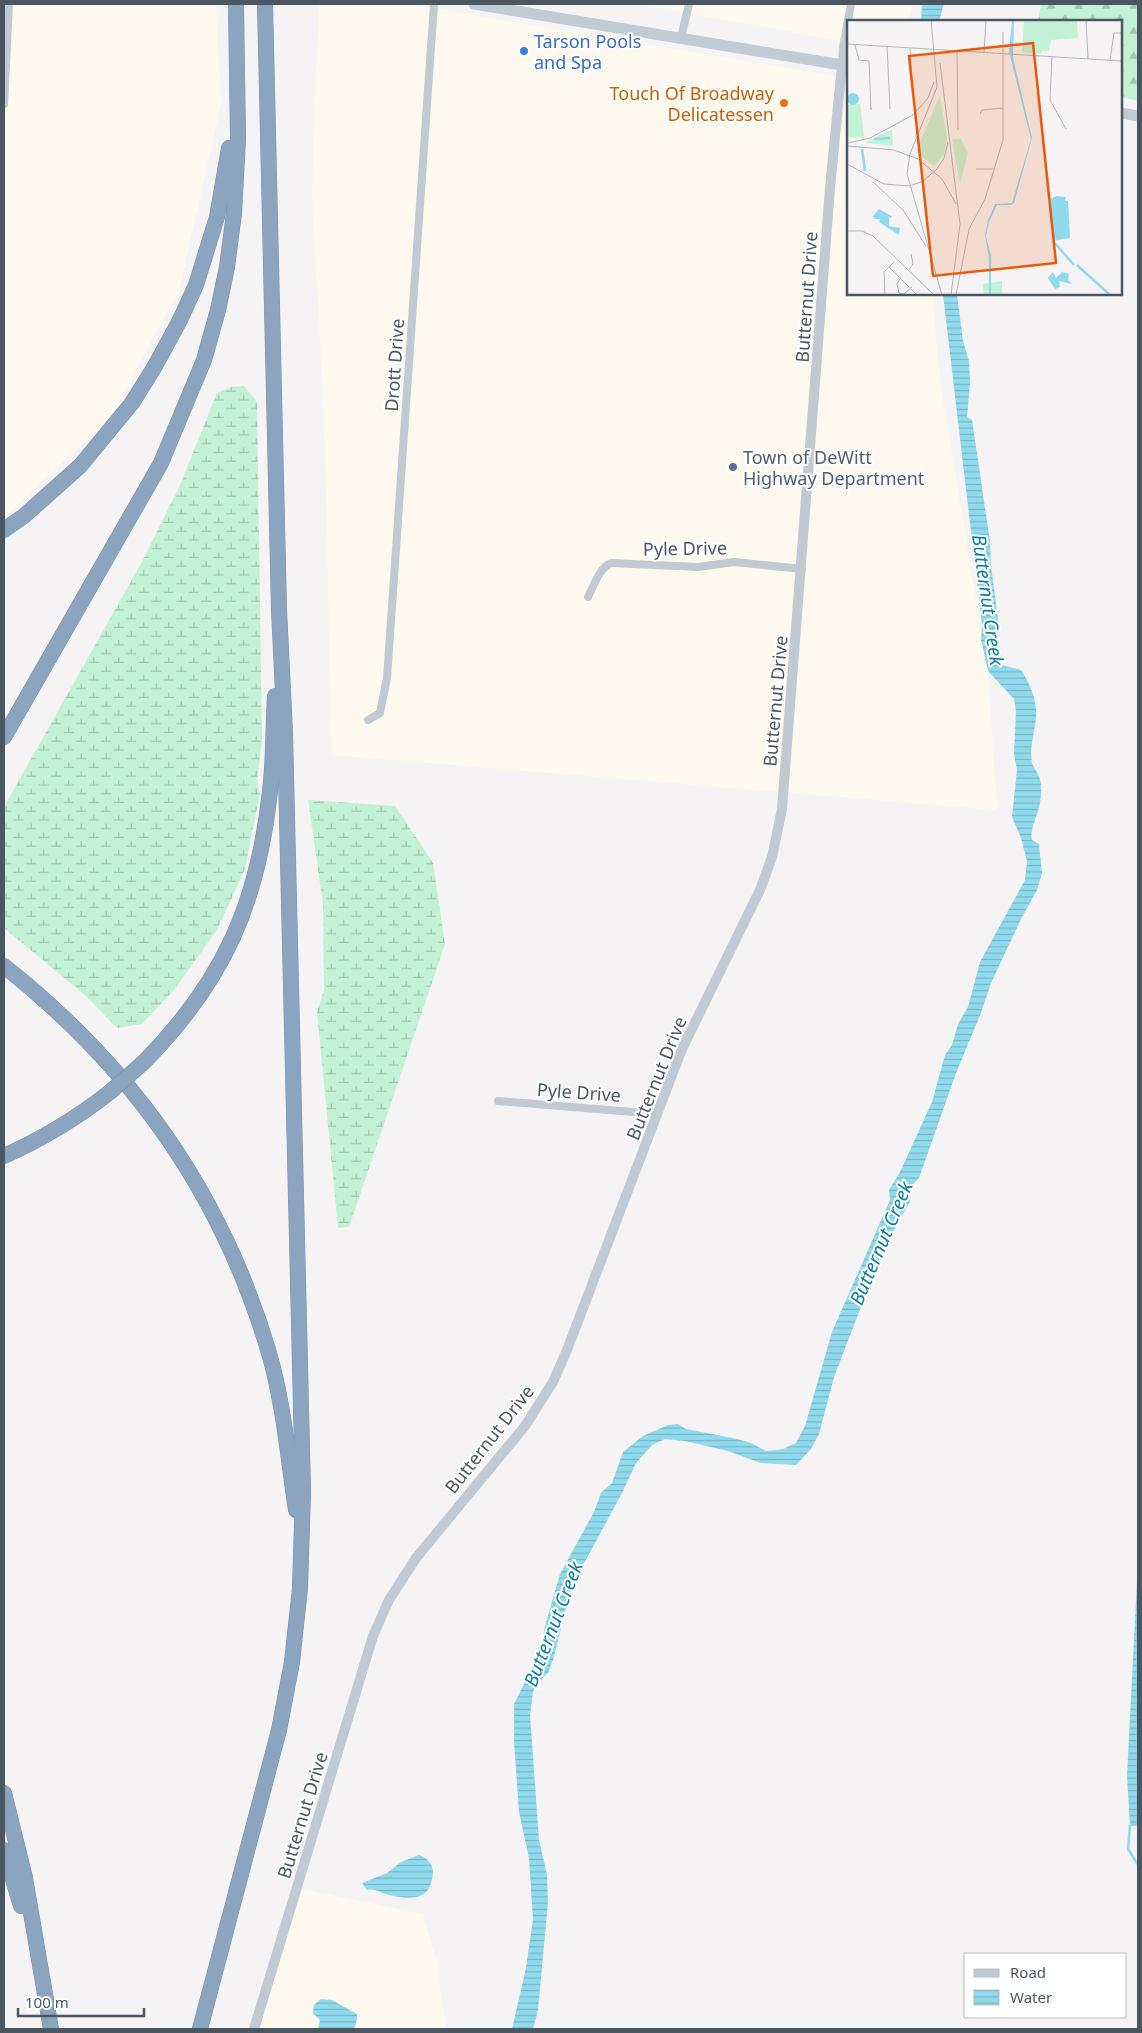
<svg xmlns="http://www.w3.org/2000/svg" width="1142" height="2033" font-family="'Noto Sans',sans-serif">
  <defs>
    <pattern id="forest-firs" width="22" height="20" patternUnits="userSpaceOnUse" patternTransform="scale(1.25)"><rect width="22" height="20" fill="#c3f1d5"/><path d="M5 1l3.5 6h-7zM16 11l3.5 6h-7z" fill="#a0c6b0"/></pattern>
    <pattern id="wetland-marsh" width="20" height="14" patternUnits="userSpaceOnUse" patternTransform="scale(1.25)"><rect width="20" height="14" fill="#c3f1d5"/><path d="M1 5h8M5 5V1M11 12h8M15 12V8" fill="none" stroke="#a0c6b0"/></pattern>
    <pattern id="water-rules" width="6" height="5" patternUnits="userSpaceOnUse" patternTransform="scale(1.25)"><rect width="6" height="5" fill="#90daee"/><path d="M0 2.5h6" fill="none" stroke="#78b4c4"/></pattern>
  </defs>
  <rect width="100%" height="100%" fill="#f5f3f3"/>
  <!-- commercial -->
  <g fill="#fdf9ef">
    <path d="M4,4H216L221,105L179,291L110,418L8,514L4,516Z"/>
    <path d="M319,4H408L848,78V294H932L941,388L988,671L997,810L332,755L324,413L312,194Z"/>
    <path d="M636,4H913L908,21H848V42Z"/>
    <path d="M302,1889L423,1914L436,1959L446,2029H259Z"/>
  </g>
  <!-- forest -->
  <path fill="url(#forest-firs)" d="M1041,4H1138V101L1121,97V21H1038Z"/>
  <!-- wetland -->
  <g fill="url(#wetland-marsh)">
    <path d="M244,386L257,402L262,738L257,782L260,793L245,869L217,930L174,990L142,1024L117,1028L86,996L4,928V807L144,558L180,485L217,393L231,387Z"/>
    <path d="M308,800L395,806L433,863L445,944L349,1227L338,1228L317,1012L324,990L323,904Z"/>
  </g>
  <!-- water -->
  <g fill="url(#water-rules)">
    <path d="M922,4H944L939,21H921Z"/>
    <path d="M943,294H957L963,341L969,361L970,383L967,417L972,420L990,542L991,566L999,626L994,655L998,664L1021,670C1030,684 1037,699 1036,717C1035,732 1029,747 1032,763C1034,769 1039,774 1040,780C1042,786 1041,797 1040,803C1038,815 1029,831 1032,840L1039,844L1042,873L1037,890L1022,917L991,983L981,1013L956,1073L919,1178L909,1189L910,1202L884,1247L834,1377L819,1434L811,1449L796,1465L761,1463L728,1451L685,1441L665,1439L652,1445L636,1463L622,1493L576,1578L569,1594L554,1657L548,1673L537,1683L533,1692L530,1715L539,1840L547,1875L548,1902L538,2010L533,2029H512L526,1968L533,1919L529,1858L519,1812L514,1741V1704L543,1646L544,1630L560,1574L594,1512L601,1493L612,1483L623,1452L643,1436L668,1425L678,1424L686,1429L733,1438L751,1443L766,1451L783,1449L796,1443L805,1426L832,1332L890,1200L889,1190L900,1172L932,1102L945,1055L952,1045L958,1024L968,1007L980,962L1025,880L1027,861L1021,838L1012,817L1017,770L1014,754L1016,711L1014,699L988,671L981,639L982,625Z"/>
    <path d="M1138,1561V1826H1130L1127,1776Z"/>
    <path d="M419,1855C426,1858 429,1860 432,1867C434,1872 432,1881 430,1886C423,1902 403,1898 389,1895C380,1893 376,1888 367,1890L362,1883L387,1873L401,1862Z"/>
    <path d="M321,1999L332,2000L357,2014V2019L354,2029H318L320,2020L313,2013L314,2005Z"/>
  </g>
  <g fill="none" stroke-linecap="round" stroke-linejoin="round">
    <!-- stream -->
    <path stroke="#90daee" stroke-width="2.5" d="M1130,1826L1128,1849L1138,1865"/>
    <!-- motorway casing -->
    <g stroke="#7690ad" stroke-width="16">
      <g id="motorway">
        <path d="M4,530L24,516L80,466L132,403L155,366L180,320L196,285L217,217L229,148"/>
        <path d="M4,737L161,463L204,360L218,310L227,267L234,213L238,139L236,4"/>
        <path d="M4,966C134,1069 222,1194 269,1353C284,1405 288,1458 296,1510"/>
        <path d="M144,1062C224,981 258,903 270,791C274,760 273,727 275,696"/>
        <path d="M4,1156C42,1139 77,1118 110,1092"/>
        <path d="M4,1793L25,1878L51,2029"/>
        <path d="M4,1850L21,1906"/>
        <path d="M200,2029L279,1730L292,1662L300,1588L303,1492L285,733L279,610L265,4"/>
      </g>
    </g>
    <!-- minor -->
    <g stroke="#c1cad2" stroke-width="8">
      <path d="M681,38L689,4"/>
      <path d="M842,65L843,48L851,4"/>
      <path d="M4,104L9,4"/>
      <path d="M588,597C594,586 599,568 611,563L698,567L734,562L802,569"/>
      <path d="M368,720L380,713L387,678L434,4"/>
      <path d="M498,1101L657,1114"/>
    </g>
    <!-- tertiary -->
    <path stroke="#c1cad2" stroke-width="10" d="M254,2029L373,1636L389,1600L416,1558L525,1426L553,1382L567,1350L682,1049L760,890L772,857L782,809L830,188L842,65"/>
    <!-- secondary -->
    <g stroke="#c1cbd6" stroke-width="11">
      <path d="M474,4L848,66"/>
      <path d="M1121,113L1138,116"/>
    </g>
    <!-- motorway -->
    <use href="#motorway" stroke="#8ba5c1" stroke-width="15"/>
    <!-- motorway-bridge casing -->
    <g stroke="#7690ad" stroke-width="16" stroke-linecap="butt">
      <path id="motorway-bridge" d="M110,1092L144,1062"/>
    </g>
    <!-- motorway-bridge -->
    <use href="#motorway-bridge" stroke="#8ba5c1" stroke-width="15"/>
  </g>
  <!-- markers -->
  <circle fill="#3f7fe0" stroke="#fff" stroke-width="2" cx="524" cy="51" r="5"/>
  <circle fill="#e8710a" stroke="#fff" stroke-width="2" cx="784" cy="103" r="5"/>
  <circle fill="#5c6f8a" stroke="#fff" stroke-width="2" cx="733" cy="467" r="5"/>
  <g text-anchor="middle" dominant-baseline="central" stroke-width="4" stroke-linejoin="round" paint-order="stroke">
    <!-- shop labels -->
    <g font-size="18" fill="#366cbe" stroke="#fff" text-anchor="start">
      <text x="534" y="41">Tarson Pools<tspan x="534" dy="21">and Spa</tspan></text>
    </g>
    <!-- food labels -->
    <g font-size="18" fill="#c56008" stroke="#fff" text-anchor="end">
      <text x="774" y="93">Touch Of Broadway<tspan x="774" dy="21">Delicatessen</tspan></text>
    </g>
    <!-- street labels -->
    <g font-size="18" fill="#4a5661" stroke="#fff">
      <text transform="translate(806 297) rotate(-86)">Butternut Drive</text>
      <text transform="translate(394 365) rotate(-86)">Drott Drive</text>
      <text transform="translate(685 548) rotate(-1)">Pyle Drive</text>
      <text transform="translate(775 701) rotate(-85)">Butternut Drive</text>
      <text transform="translate(656 1078) rotate(-68)">Butternut Drive</text>
      <text transform="translate(579 1092) rotate(4)">Pyle Drive</text>
      <text transform="translate(489 1439) rotate(-52)">Butternut Drive</text>
      <text transform="translate(302 1815) rotate(-73)">Butternut Drive</text>
    </g>
    <!-- service labels -->
    <g font-size="18" fill="#4e5e75" stroke="#fff" text-anchor="start">
      <text x="743" y="457">Town of DeWitt<tspan x="743" dy="21">Highway Department</tspan></text>
    </g>
    <!-- water labels -->
    <g font-size="19" font-style="italic" fill="#0c7c9b" stroke="#fff">
      <text transform="translate(988 600) rotate(82)">Butternut Creek</text>
      <text transform="translate(881 1243) rotate(-67)">Butternut Creek</text>
      <text transform="translate(553 1624) rotate(-69)">Butternut Creek</text>
    </g>
  </g>
  <!-- overview -->
  <g transform="translate(847 20)">
    <rect width="275" height="275" fill="#f5f3f3"/>
    <path d="M177,0H230L231,18L204,20L202,31H195L193,34L175,32ZM13,84L17,117L0,118V85Z" fill="#c3f1d5"/>
    <path d="M93,75L100,119L97,134L87,146L69,132ZM45,110L46,126L18,123L41,111ZM105,119H114L121,133L113,165Z" fill="#c3f1d5"/>
    <path d="M155,261V275H137L136,264Z" fill="#c3f1d5"/>
    <path d="M165,0H167L166,38L185,118L167,183L164,185H150L142,202L139,216L144,236V275H142V238L138,215L141,200L148,184L165,183L184,119L162,32ZM0 79a6 6 0 1 1 12 0a6 6 0 1 1-12 0ZM210,176L219,177L218,181H221L223,218L206,221L203,179ZM32,189L46,197L42,198V206L53,208L52,215L32,202L33,199H28L26,196ZM206,252L209,258L215,252L222,254L221,260L225,264L212,261L213,267L208,269L201,258Z" fill="#90daee"/>
    <path fill="none" stroke="#90daee" stroke-width="2.5" d="M27,119L43,118M15,129L18,151M206,221L227,245M230,245L263,275"/>
    <path fill="none" stroke="#b1b4b9" stroke-width="1" d="M84,0L90,67L63,134L60,154L95,275M239,0L241,39M0,24L275,41M8,25L12,40L22,41L24,90V87M40,26L43,89M63,28L65,64M110,31L111,110M137,32L139,0M205,36L203,80L219,109M263,40L267,13H275M93,43L113,204L104,275M133,94L135,90L156,88M1,123L23,118L66,95L81,78L87,62M0,126L47,130L71,139L95,159L109,184M0,144L37,164L63,166L76,161L90,149L97,138L101,122M129,149H146M26,162L56,190L79,226M0,211H15L26,216L87,275M0,230V251M42,247L70,275M62,250L66,244L64,234M54,257L50,264L52,273L57,274L65,267M38,275L37,252L47,242M109,275L122,209L138,179L156,120V12"/>
    <path fill="#e8590c" fill-opacity="0.15" stroke="#e8590c" stroke-width="2.5" d="M186,23L209,243L86,256L62,36Z"/>
    <rect width="275" height="275" fill="none" stroke="#4a5661" stroke-width="2.5"/>
  </g>
  <!-- border -->
  <rect width="1142" height="2033" fill="none" stroke="#4a5661" stroke-width="10"/>
  <!-- legend -->
  <rect x="964" y="1953" width="162" height="65" fill="#ffffff" stroke="#b7bbc0"/>
  <rect x="974" y="1969" width="25" height="8" fill="#c1cbd6" stroke="#b7bbc0"/>
  <text x="1010" y="1978" font-size="15" fill="#4a5661">Road</text>
  <rect x="974" y="1990" width="25" height="15" fill="url(#water-rules)" stroke="#b7bbc0"/>
  <text x="1010" y="2003" font-size="15" fill="#4a5661">Water</text>
  <!-- scale -->
  <path d="M18 2008v8h126v-8" fill="none" stroke="#4a5661" stroke-width="2.5"/>
  <text x="25" y="2008" font-size="15" fill="#4a5661" stroke="#ffffff" stroke-width="4" paint-order="stroke">100 m</text>
</svg>
